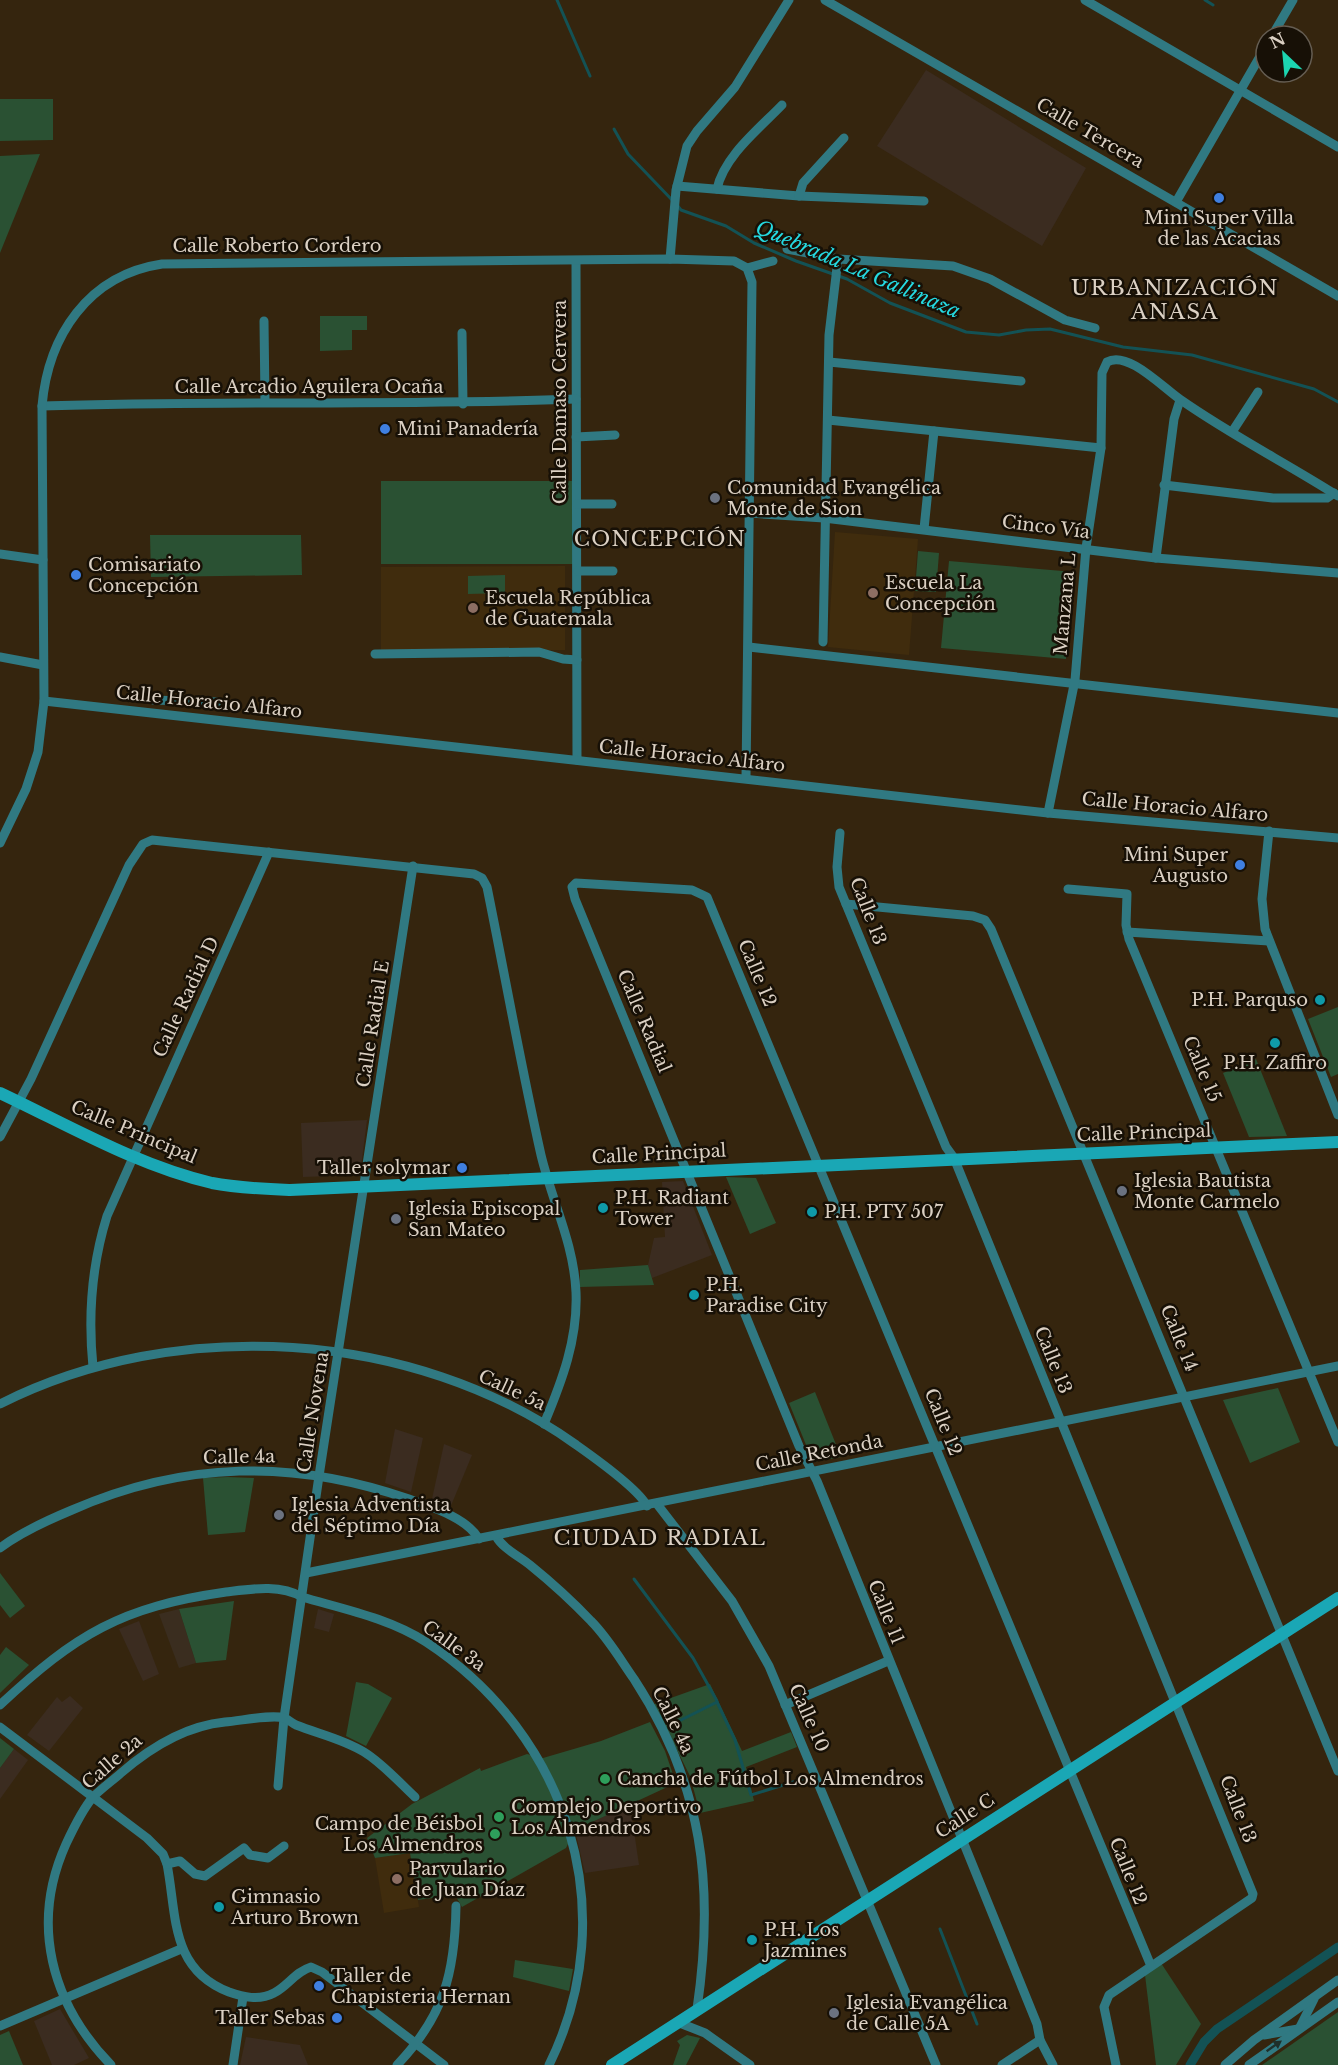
<svg xmlns="http://www.w3.org/2000/svg" width="1338" height="2065" font-family="'Libre Baskerville',serif">
  <rect width="100%" height="100%" fill="#35250e"/>
  <!-- commercial -->
  <path fill="#3a2d1f" d="M179,1609L196,1663L179,1668L159,1614Z"/>
  <!-- industrial -->
  <g fill="#3b2c20">
    <path d="M926,70L1086,168L1042,246L877,146Z"/>
    <path d="M367,1120L360,1175L303,1177L301,1123Z"/>
    <path d="M683,1181L712,1255L652,1278L648,1265L654,1238L665,1237L662,1182Z"/>
    <path d="M395,1429L423,1438L411,1492L385,1483Z"/>
    <path d="M444,1444L472,1455L450,1508L432,1499Z"/>
    <path d="M318,1609L334,1614L329,1632L314,1628Z"/>
    <path d="M139,1621L159,1674L143,1681L119,1629Z"/>
    <path d="M70,1696L83,1708L49,1751L27,1735L57,1697L62,1702Z"/>
    <path d="M14,1749L28,1760L0,1799V1768Z"/>
    <path d="M630,1804L639,1865L585,1873L575,1830Z"/>
    <path d="M60,2009L89,2058L74,2065H52L34,2021Z"/>
    <path d="M246,2037L300,2045L308,2065H240Z"/>
  </g>
  <!-- built -->
  <g fill="#402c0d">
    <path d="M835,532L918,539L909,655L828,647Z"/>
    <path d="M565,566V650L381,651V567Z"/>
    <path d="M410,1853L419,1907L384,1913L375,1858Z"/>
  </g>
  <!-- green -->
  <g fill="#2a5133">
    <path d="M0,99H53V140L0,141Z"/>
    <path d="M40,154L0,253V156Z"/>
    <path d="M320,316H367V330H352V350L320,351Z"/>
    <path d="M381,481H574L573,564H381Z"/>
    <path d="M150,535H301L302,575L151,577Z"/>
    <path d="M918,551L939,553L936,592L915,591Z"/>
    <path d="M949,561L1074,572L1066,659L941,648Z"/>
    <path d="M505,575V593L468,594V576Z"/>
    <path d="M1338,1007V1074L1331,1077L1308,1019Z"/>
    <path d="M1256,1059L1287,1136L1249,1137L1223,1073Z"/>
    <path d="M726,1177L756,1178L776,1223L750,1234Z"/>
    <path d="M648,1265L654,1285L580,1287V1270Z"/>
    <path d="M1278,1388L1300,1442L1250,1463L1223,1400Z"/>
    <path d="M815,1392L841,1457L813,1462L789,1403Z"/>
    <path d="M228,1477L254,1478L245,1532L208,1535L203,1478Z"/>
    <path d="M0,1573L25,1606L10,1618L0,1605Z"/>
    <path d="M234,1601L226,1660L196,1663L179,1609Z"/>
    <path d="M6,1647L29,1665L0,1693V1655Z"/>
    <path d="M356,1682L368,1684L392,1698L366,1746L346,1736Z"/>
    <path d="M710,1684L742,1751L791,1732L797,1747L746,1767L754,1801L700,1813L690,1776L654,1704Z"/>
    <path d="M650,1722L665,1751L676,1783L575,1830L566,1848L462,1907L455,1895L418,1900L410,1853L375,1858L367,1838L412,1804L480,1768L481,1771L527,1754L543,1758L601,1741Z"/>
    <path d="M0,1738L14,1749L0,1768Z"/>
    <path d="M515,1960L573,1969L569,1991L513,1977Z"/>
    <path d="M1161,1963L1201,2024L1176,2065H1156L1145,1975Z"/>
    <path d="M1338,2012V2065H1262Z"/>
    <path d="M9,2031L23,2065H0V2035Z"/>
    <path d="M687,2035L700,2038L686,2065H673L680,2045L677,2041Z"/>
  </g>
  <g fill="none" stroke-linecap="round" stroke-linejoin="round">
    <!-- stream -->
    <g stroke="#135255" stroke-width="3">
      <path d="M557,0L590,76"/>
      <path d="M1205,0L1213,5"/>
      <path d="M614,129L628,154L673,201"/>
      <path d="M677,205L681,210L726,226L754,243L796,261L847,279L890,303L966,332L999,335L1026,330L1050,329L1123,347L1192,355L1314,389L1338,402"/>
      <path d="M634,1579L693,1658L717,1701"/>
      <path d="M669,1726L717,1702L735,1740L751,1795L809,1777"/>
      <path d="M940,1929L977,2024"/>
    </g>
    <!-- canal -->
    <path stroke="#135255" stroke-width="9" d="M1190,2065L1204,2042L1217,2029L1338,1947"/>
    <!-- street -->
    <g stroke="#307982" stroke-width="9">
      <path d="M825,0L1338,296"/>
      <path d="M1085,0L1338,147"/>
      <path d="M1272,36L1293,0"/>
      <path d="M677,186L799,196L924,201"/>
      <path d="M717,189C724,156 760,128 782,105"/>
      <path d="M799,196L803,183L844,138"/>
      <path d="M1176,202L1266,46"/>
      <path d="M787,249L838,259L953,266L990,279L1065,320L1095,328"/>
      <path d="M670,259L676,190L687,146L697,131L735,87L789,0"/>
      <path d="M576,261L577,760"/>
      <path d="M747,268L773,261"/>
      <path d="M264,321L265,402"/>
      <path d="M462,333L463,404"/>
      <path d="M829,362L1021,381"/>
      <path d="M42,406C220,400 398,406 576,399"/>
      <path d="M828,420L1101,448"/>
      <path d="M1232,432L1258,392"/>
      <path d="M576,437L615,435"/>
      <path d="M1164,485L1273,498H1327L1334,493"/>
      <path d="M577,504H612"/>
      <path d="M749,513L824,518L1156,558L1338,573"/>
      <path d="M924,529L934,431"/>
      <path d="M0,554L43,560"/>
      <path d="M1156,558L1174,419L1180,400"/>
      <path d="M578,571H613"/>
      <path d="M823,642L829,335L838,259"/>
      <path d="M749,647L1338,713"/>
      <path d="M375,654L539,652L563,659L577,660"/>
      <path d="M0,657L43,665"/>
      <path d="M153,700L217,702"/>
      <path d="M44,701L1048,813L1338,838"/>
      <path d="M1048,813L1075,680L1086,548L1101,448L1102,373L1107,362C1128,350 1163,388 1181,400C1231,435 1286,463 1338,496"/>
      <path d="M1269,831L1262,899L1265,929L1338,1115"/>
      <path d="M840,833L837,867L839,887L946,1147L954,1158L1253,1894L1252,1898L1109,1995L1104,2007L1116,2065"/>
      <path d="M0,843L26,789L38,752L44,701L42,406C48,336 88,275 162,264L670,259L734,261L747,268L752,282L746,778"/>
      <path d="M1068,889L1127,894L1126,925L1129,939L1338,1442"/>
      <path d="M846,904L973,916L985,920L991,929L1338,1771"/>
      <path d="M1127,932L1269,941"/>
      <path d="M0,1137L31,1079L129,865L143,844L152,840L474,874L482,878L487,887C505,976 521,1066 541,1155C552,1201 574,1244 576,1292C578,1339 562,1381 544,1424"/>
      <path d="M93,1367C88,1317 92,1264 107,1216L269,852"/>
      <path d="M0,1404C176,1315 413,1329 575,1444C592,1456 638,1488 647,1506"/>
      <path d="M657,1504L732,1601L769,1666L936,2065"/>
      <path d="M496,1536C503,1549 519,1556 530,1565C551,1582 572,1601 591,1621C608,1638 620,1659 634,1679C703,1785 715,1886 697,2009"/>
      <path d="M0,1548C21,1532 48,1520 72,1510C184,1461 293,1459 409,1499C431,1507 466,1517 479,1539"/>
      <path d="M306,1573L1338,1366"/>
      <path d="M0,1705C76,1634 121,1607 226,1592C251,1589 280,1584 302,1597C343,1609 389,1618 426,1642C567,1734 625,1911 549,2065"/>
      <path d="M785,1705L888,1661"/>
      <path d="M0,1727L147,1838L163,1854L167,1864C177,1916 170,1969 229,1992C243,1997 259,2001 274,1993C288,1986 295,1972 311,1967L322,1972L444,2065"/>
      <path d="M278,1786L284,1718L319,1476L413,866"/>
      <path d="M167,1864L180,1861L195,1874L205,1876L244,1848L250,1855L268,1858L284,1846"/>
      <path d="M677,2022L705,2033L750,2065"/>
      <path d="M0,2026L181,1949"/>
      <path d="M1299,2029L1314,1999"/>
      <path d="M1264,2035L1298,2029"/>
      <path d="M111,2065C51,2003 30,1924 66,1844C73,1829 82,1810 93,1797C102,1788 112,1781 121,1773C151,1747 185,1726 225,1722C240,1721 272,1714 284,1718C289,1720 292,1723 296,1725C319,1734 343,1739 364,1752C382,1763 399,1782 415,1797"/>
      <path d="M233,2065L243,1997"/>
      <path d="M397,2065C444,2016 455,1973 456,1906"/>
      <path d="M1002,2065L1040,2040"/>
      <path d="M1053,2065L1040,2040L1037,2024L817,1481L799,1446L575,899L572,887L576,883L692,890L707,897L1151,1966"/>
      <path d="M1225,2065L1254,2040L1338,1980"/>
      <path d="M1249,2065L1338,2002"/>
    </g>
    <!-- secondary -->
    <g stroke="#1aa7b5" stroke-width="12">
      <path d="M0,1093C68,1125 138,1166 212,1183C237,1188 264,1189 290,1190L1338,1142"/>
      <path d="M612,2065L1338,1598"/>
    </g>
  </g>
  <!-- one-way arrows -->
  <defs><path id="oneway-solid" d="M-6-.8H1V-3.2L6.5 0L1 3.2V.8H-6Z" transform="scale(1.5)"/></defs>
  <use fill="#1e302b" href="#oneway-solid" transform="translate(1274 2046) rotate(-35)"/>
  <!-- markers -->
  <g fill="#3f7fe0" stroke="#171006" stroke-width="2">
    <circle cx="1219" cy="198" r="6"/>
    <circle cx="385" cy="429" r="6"/>
    <circle cx="76" cy="575" r="6"/>
    <circle cx="1240" cy="865" r="6"/>
    <circle cx="462" cy="1168" r="6"/>
    <circle cx="319" cy="1986" r="6"/>
    <circle cx="337" cy="2018" r="6"/>
  </g>
  <g fill="#6b7280" stroke="#171006" stroke-width="2">
    <circle cx="715" cy="498" r="6"/>
    <circle cx="1122" cy="1191" r="6"/>
    <circle cx="396" cy="1219" r="6"/>
    <circle cx="279" cy="1515" r="6"/>
    <circle cx="834" cy="2013" r="6"/>
  </g>
  <g fill="#8d6e63" stroke="#171006" stroke-width="2">
    <circle cx="873" cy="593" r="6"/>
    <circle cx="473" cy="608" r="6"/>
    <circle cx="397" cy="1879" r="6"/>
  </g>
  <g fill="#0f9aa8" stroke="#171006" stroke-width="2">
    <circle cx="1320" cy="1000" r="6"/>
    <circle cx="1275" cy="1043" r="6"/>
    <circle cx="603" cy="1208" r="6"/>
    <circle cx="812" cy="1212" r="6"/>
    <circle cx="694" cy="1295" r="6"/>
    <circle cx="219" cy="1907" r="6"/>
    <circle cx="752" cy="1940" r="6"/>
  </g>
  <g fill="#2e9e5b" stroke="#171006" stroke-width="2">
    <circle cx="605" cy="1779" r="6"/>
    <circle cx="499" cy="1817" r="6"/>
    <circle cx="495" cy="1834" r="6"/>
  </g>
  <g text-anchor="middle" dominant-baseline="central" stroke-width="5" stroke-linejoin="round" paint-order="stroke">
    <!-- street labels -->
    <g font-size="18" fill="#dbd0c3" stroke="#171006">
      <text transform="translate(1090 133) rotate(30)">Calle Tercera</text>
      <text x="277" y="246">Calle Roberto Cordero</text>
      <text x="309" y="387">Calle Arcadio Aguilera Ocaña</text>
      <text transform="translate(560 402) rotate(-90)">Calle Damaso Cervera</text>
      <text transform="translate(1046 527) rotate(7)">Cinco Vía</text>
      <text transform="translate(1065 604) rotate(-85)">Manzana L</text>
      <text transform="translate(209 702) rotate(6)">Calle Horacio Alfaro</text>
      <text transform="translate(692 756) rotate(6)">Calle Horacio Alfaro</text>
      <text transform="translate(1175 807) rotate(5)">Calle Horacio Alfaro</text>
      <text transform="translate(868 911) rotate(69)">Calle 13</text>
      <text transform="translate(757 973) rotate(67)">Calle 12</text>
      <text transform="translate(186 997) rotate(-65)">Calle Radial D</text>
      <text transform="translate(644 1021) rotate(67)">Calle Radial</text>
      <text transform="translate(373 1024) rotate(-81)">Calle Radial E</text>
      <text transform="translate(1202 1069) rotate(67)">Calle 15</text>
      <text transform="translate(134 1132) rotate(23)">Calle Principal</text>
      <text transform="translate(1144 1133) rotate(-2)">Calle Principal</text>
      <text transform="translate(659 1154) rotate(-3)">Calle Principal</text>
      <text transform="translate(1179 1338) rotate(68)">Calle 14</text>
      <text transform="translate(1053 1360) rotate(68)">Calle 13</text>
      <text transform="translate(512 1390) rotate(25)">Calle 5a</text>
      <text transform="translate(313 1412) rotate(-81)">Calle Novena</text>
      <text transform="translate(943 1422) rotate(68)">Calle 12</text>
      <text transform="translate(819 1453) rotate(-11)">Calle Retonda</text>
      <text transform="translate(239 1457) rotate(-1)">Calle 4a</text>
      <text transform="translate(886 1612) rotate(68)">Calle 11</text>
      <text transform="translate(454 1646) rotate(36)">Calle 3a</text>
      <text transform="translate(809 1718) rotate(66)">Calle 10</text>
      <text transform="translate(673 1720) rotate(64)">Calle 4a</text>
      <text transform="translate(112 1762) rotate(-41)">Calle 2a</text>
      <text transform="translate(1238 1809) rotate(69)">Calle 13</text>
      <text transform="translate(965 1816) rotate(-33)">Calle C</text>
      <text transform="translate(1128 1871) rotate(68)">Calle 12</text>
    </g>
    <!-- poi labels -->
    <g font-size="18" fill="#dbd0c3" stroke="#171006" text-anchor="start">
      <text x="1219" y="218" text-anchor="middle">Mini Super Villa<tspan x="1219" dy="21">de las Acacias</tspan></text>
      <text x="397" y="429">Mini Panadería</text>
      <text x="727" y="488">Comunidad Evangélica<tspan x="727" dy="21">Monte de Sion</tspan></text>
      <text x="88" y="565">Comisariato<tspan x="88" dy="21">Concepción</tspan></text>
      <text x="885" y="583">Escuela La<tspan x="885" dy="21">Concepción</tspan></text>
      <text x="485" y="598">Escuela República<tspan x="485" dy="21">de Guatemala</tspan></text>
      <text x="1228" y="855" text-anchor="end">Mini Super<tspan x="1228" dy="21">Augusto</tspan></text>
      <text x="1308" y="1000" text-anchor="end">P.H. Parquso</text>
      <text x="1275" y="1063" text-anchor="middle">P.H. Zaffiro</text>
      <text x="450" y="1168" text-anchor="end">Taller solymar</text>
      <text x="1134" y="1181">Iglesia Bautista<tspan x="1134" dy="21">Monte Carmelo</tspan></text>
      <text x="615" y="1198">P.H. Radiant<tspan x="615" dy="21">Tower</tspan></text>
      <text x="408" y="1209">Iglesia Episcopal<tspan x="408" dy="21">San Mateo</tspan></text>
      <text x="824" y="1212">P.H. PTY 507</text>
      <text x="706" y="1285">P.H.<tspan x="706" dy="21">Paradise City</tspan></text>
      <text x="291" y="1505">Iglesia Adventista<tspan x="291" dy="21">del Séptimo Día</tspan></text>
      <text x="617" y="1779">Cancha de Fútbol Los Almendros</text>
      <text x="511" y="1807">Complejo Deportivo<tspan x="511" dy="21">Los Almendros</tspan></text>
      <text x="483" y="1824" text-anchor="end">Campo de Béisbol<tspan x="483" dy="21">Los Almendros</tspan></text>
      <text x="409" y="1869">Parvulario<tspan x="409" dy="21">de Juan Díaz</tspan></text>
      <text x="231" y="1897">Gimnasio<tspan x="231" dy="21">Arturo Brown</tspan></text>
      <text x="764" y="1930">P.H. Los<tspan x="764" dy="21">Jazmines</tspan></text>
      <text x="331" y="1976">Taller de<tspan x="331" dy="21">Chapisteria Hernan</tspan></text>
      <text x="846" y="2003">Iglesia Evangélica<tspan x="846" dy="21">de Calle 5A</tspan></text>
      <text x="325" y="2018" text-anchor="end">Taller Sebas</text>
    </g>
    <!-- water labels -->
    <g font-size="20" font-style="italic" fill="#25d9e1" stroke="#171006">
      <text transform="translate(858 269) rotate(23)">Quebrada La Gallinaza</text>
    </g>
    <!-- neighbourhood labels -->
    <g font-size="20" letter-spacing="1.5" fill="#dbd0c3" stroke="#171006">
      <text x="660" y="539">CONCEPCIÓN</text>
    </g>
    <!-- quarter labels -->
    <g font-size="21" letter-spacing="1.5" fill="#dbd0c3" stroke="#171006">
      <text x="1175" y="288">URBANIZACIÓN<tspan x="1175" dy="24">ANASA</tspan></text>
      <text x="660" y="1538">CIUDAD RADIAL</text>
    </g>
  </g>
  <!-- north arrow -->
  <g transform="translate(1284 54) rotate(334)"><circle r="28" fill="#171006" stroke="#655d52" stroke-width="1.5"/>
  <path d="M0-4.5L10 22L0 15L-10 22Z" fill="#1cd5b1"/>
  <text y="-9" font-size="16" font-weight="bold" text-anchor="middle" fill="#dbd0c3">N</text>
  </g>
</svg>
